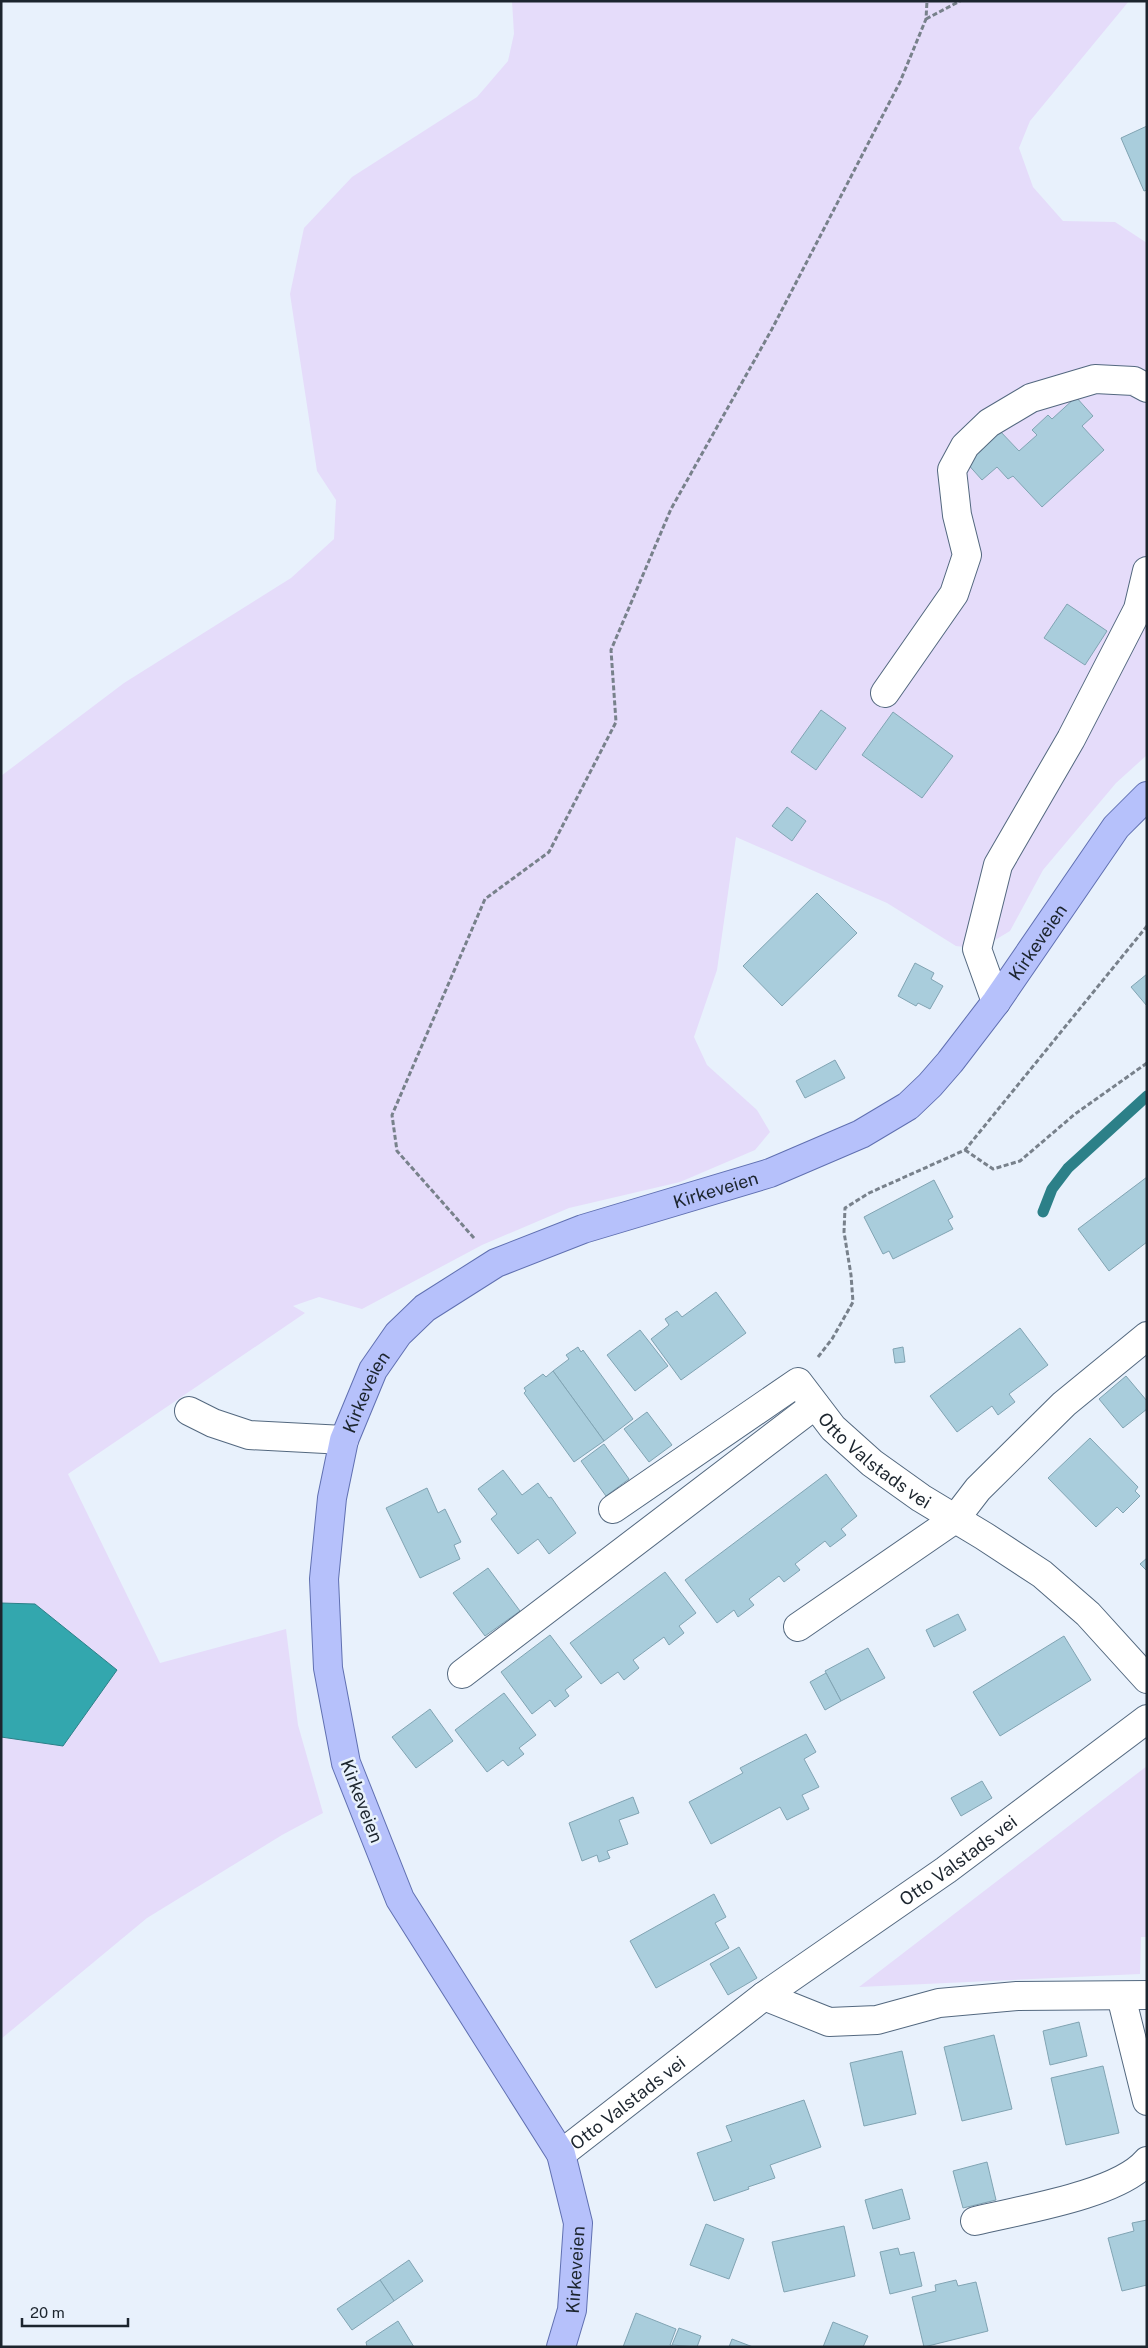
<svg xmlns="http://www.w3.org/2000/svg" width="1148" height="2348" font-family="'Public Sans',sans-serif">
  <rect width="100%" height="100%" fill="#e8f1fc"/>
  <!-- green -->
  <g fill="#e5dcfa">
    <path d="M512,1H1129L1030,121L1019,148L1033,187L1063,221L1115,222L1147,243V755L1116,783L1043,870L1010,931L980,949L956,946L887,903L736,837L717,970L694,1037L707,1065L757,1110L770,1132L755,1150L680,1182L569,1208L482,1245L362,1309L319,1297L293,1306L305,1313L68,1474L160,1663L286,1629L298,1725L323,1813L282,1835L147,1918L1,2039V1737L63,1745L35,1604L1,1603V776L124,683L291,578L334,539L336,500L317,471L290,294L304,228L352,177L477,97L508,61L514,34Z"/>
    <path d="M1147,1766V1937H1141L1140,1974L859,1987Z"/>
  </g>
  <!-- water -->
  <path fill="#33a7ae" stroke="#2c8088" d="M1,1603L35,1604L117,1670L63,1746L1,1737Z"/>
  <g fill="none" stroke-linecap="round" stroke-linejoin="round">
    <!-- stream -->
    <path stroke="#2c8088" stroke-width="11" d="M1043,1212L1052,1189L1068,1168L1147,1096"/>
  </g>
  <!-- building -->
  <g fill="#a9cddc" stroke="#81a4b3">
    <path d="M1147,126V190L1144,191L1121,138Z"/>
    <path d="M1076,397L1093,416L1082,426L1104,450L1042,507L1013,476L1008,479L997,467L982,480L965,461L999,430L1019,451L1037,435L1032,430L1048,415L1052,419Z"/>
    <path d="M1067,604L1107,631L1085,665L1044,638Z"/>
    <path d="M821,710L846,728L816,770L791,752Z"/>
    <path d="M893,712L953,756L922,798L862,755Z"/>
    <path d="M787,807L806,821L792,841L772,826Z"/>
    <path d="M817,893L857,933L782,1006L743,966Z"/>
    <path d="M915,963L934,973L931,979L943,986L930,1009L918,1003L916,1006L898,996Z"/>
    <path d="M1147,974V1006L1131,987Z"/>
    <path d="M835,1060L845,1078L805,1098L796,1081Z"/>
    <path d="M1147,1177V1242L1109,1271L1078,1229Z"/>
    <path d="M934,1180L953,1217L948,1220L953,1229L893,1259L889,1251L883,1254L864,1217Z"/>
    <path d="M716,1292L746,1333L681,1380L651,1339L669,1325L665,1319L677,1311L682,1317Z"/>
    <path d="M1020,1328L1048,1365L1009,1394L1015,1402L998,1415L992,1406L957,1432L930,1396Z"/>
    <path d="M640,1330L668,1366L635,1391L607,1355Z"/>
    <path d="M578,1347L581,1352L583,1350L633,1419L604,1441L553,1371L569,1359L566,1355Z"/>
    <path d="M903,1347L905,1362L895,1363L893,1349Z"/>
    <path d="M553,1371L604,1441L574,1462L524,1393L526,1391L524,1388L543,1374L546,1377Z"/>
    <path d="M1126,1376L1147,1401V1409L1123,1428L1099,1399Z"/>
    <path d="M647,1412L672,1445L649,1462L624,1429Z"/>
    <path d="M1090,1438L1138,1487L1135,1491L1140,1496L1123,1513L1117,1507L1096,1527L1048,1478Z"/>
    <path d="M604,1444L629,1479L606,1496L581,1461Z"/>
    <path d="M503,1470L522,1495L538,1483L549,1498L551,1497L576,1533L549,1554L538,1539L518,1554L491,1519L497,1514L478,1489Z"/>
    <path d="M826,1474L857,1516L841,1529L846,1535L830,1547L825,1541L795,1564L800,1570L784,1582L779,1576L749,1599L754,1605L738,1617L734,1610L717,1623L685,1580Z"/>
    <path d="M427,1488L438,1513L445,1509L461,1542L454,1545L460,1559L420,1578L386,1508Z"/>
    <path d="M1147,1558V1571L1140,1564Z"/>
    <path d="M488,1568L520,1611L485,1636L453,1593Z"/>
    <path d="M665,1572L696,1613L679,1626L684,1633L669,1645L664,1637L633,1660L639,1668L624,1680L618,1672L601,1684L570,1643Z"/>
    <path d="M958,1614L966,1630L934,1647L926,1630Z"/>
    <path d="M550,1635L582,1677L565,1690L569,1696L555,1707L550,1700L532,1714L501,1672Z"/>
    <path d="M1064,1636L1091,1680L1000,1736L973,1692Z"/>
    <path d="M868,1648L885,1678L841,1701L825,1671Z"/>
    <path d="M826,1673L841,1701L825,1710L810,1682Z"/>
    <path d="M504,1693L536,1735L519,1748L524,1754L508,1766L503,1760L487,1772L455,1730Z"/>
    <path d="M430,1709L453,1741L416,1768L392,1737Z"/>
    <path d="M806,1734L816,1752L804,1759L819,1787L802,1795L809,1809L787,1820L780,1807L711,1844L689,1802L743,1773L740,1768Z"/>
    <path d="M982,1781L992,1798L961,1816L951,1798Z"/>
    <path d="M633,1797L639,1813L619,1820L628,1844L607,1851L610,1858L599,1862L597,1855L582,1861L569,1823Z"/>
    <path d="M714,1894L726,1917L715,1923L729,1948L656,1988L630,1941Z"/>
    <path d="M739,1947L757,1978L728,1995L710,1964Z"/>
    <path d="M1079,2022L1087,2056L1050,2065L1043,2031Z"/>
    <path d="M994,2035L1012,2109L962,2121L944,2047Z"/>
    <path d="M902,2051L916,2114L864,2126L850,2063Z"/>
    <path d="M1103,2066L1119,2133L1066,2145L1051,2078Z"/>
    <path d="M804,2100L821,2147L770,2165L775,2178L748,2187L749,2189L714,2201L697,2153L732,2141L726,2126Z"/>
    <path d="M987,2162L996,2200L963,2208L953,2171Z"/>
    <path d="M902,2189L910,2219L873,2229L865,2200Z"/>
    <path d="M1147,2220V2285L1122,2291L1108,2238L1134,2231L1132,2223Z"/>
    <path d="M706,2224L744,2239L729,2279L690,2265Z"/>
    <path d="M844,2226L855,2276L784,2292L772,2242Z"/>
    <path d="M898,2248L900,2255L914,2252L922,2286L890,2294L880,2252Z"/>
    <path d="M409,2260L423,2281L394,2301L380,2280Z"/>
    <path d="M380,2280L394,2301L352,2330L337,2309Z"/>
    <path d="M956,2280L958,2286L976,2282L988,2331L924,2347L912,2297L936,2291L935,2285Z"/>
    <path d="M636,2313L676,2329L670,2345L675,2347H623Z"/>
    <path d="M398,2321L414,2347H367L366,2342Z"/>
    <path d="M833,2322L868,2336L863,2347H823Z"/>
    <path d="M679,2328L701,2336L697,2347L672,2345Z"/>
    <path d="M732,2339L753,2347H729Z"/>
  </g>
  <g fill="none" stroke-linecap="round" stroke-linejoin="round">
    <!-- minor casing -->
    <g stroke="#53687f" stroke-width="30">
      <g id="minor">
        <path d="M885,693L954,594L967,555L957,515L952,470L965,446L989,423L1031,398L1095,379L1134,381L1147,388"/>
        <path d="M996,1002L977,949L998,865L1071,739L1138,609L1147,571"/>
        <path d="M189,1411L213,1423L249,1435L344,1440"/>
        <path id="s1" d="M613,1509L798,1382L833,1428L872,1463L921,1498L984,1536L1042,1574L1088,1614L1147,1679"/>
        <path d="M798,1627L955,1519L978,1489L1064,1404L1147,1336"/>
        <path d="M462,1674L815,1405"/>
        <path d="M764,1996L829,2022L877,2020L939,2003L1017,1996L1147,1995"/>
        <path d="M1121,1996L1147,2101"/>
        <path id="s2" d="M561,2154L764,1996L946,1870L1147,1719"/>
        <path d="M975,2221C1020,2210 1118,2195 1147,2161"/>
      </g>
    </g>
    <!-- major casing -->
    <g stroke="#6070b1" stroke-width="30">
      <g id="major">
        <path id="s3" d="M561,2347L572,2310L578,2223L561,2154L400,1899L346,1763L328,1668L324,1579L332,1498L344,1440L373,1370L398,1334L425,1308L496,1263L583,1229L770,1173L861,1134L908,1106L930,1085L950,1062L996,1002L1116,827L1147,796"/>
      </g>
    </g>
    <!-- path -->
    <g stroke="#78818b" stroke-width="3" stroke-dasharray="5 2.5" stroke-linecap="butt">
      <path d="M926,19L960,1"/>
      <path d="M965,1150L993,1169L1020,1161L1075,1114L1147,1063"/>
      <path d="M474,1238L397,1151L392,1115L485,899L549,852L616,722L611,650L671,509L772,329L900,82L926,19L927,1"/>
      <path d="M818,1357L832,1339L853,1302L851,1275L844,1232L845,1208L869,1193L965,1150L1147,926"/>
    </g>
    <!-- minor -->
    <use href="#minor" stroke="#fff" stroke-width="28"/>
    <!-- major -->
    <use href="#major" stroke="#b6c1fb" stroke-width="28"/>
  </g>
  <g text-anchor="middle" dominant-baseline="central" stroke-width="5" stroke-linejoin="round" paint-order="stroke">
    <!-- street labels -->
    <g font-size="18" fill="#1c252e" stroke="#e8f1fc">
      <text stroke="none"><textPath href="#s3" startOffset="1864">Kirkeveien</textPath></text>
      <text stroke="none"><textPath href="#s3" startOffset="1444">Kirkeveien</textPath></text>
      <text stroke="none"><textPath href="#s3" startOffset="1024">Kirkeveien</textPath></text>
      <text stroke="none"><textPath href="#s1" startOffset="335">Otto Valstads vei</textPath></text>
      <text transform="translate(362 1801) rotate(69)">Kirkeveien</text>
      <text stroke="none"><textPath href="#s2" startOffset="494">Otto Valstads vei</textPath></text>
      <text stroke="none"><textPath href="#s2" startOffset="84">Otto Valstads vei</textPath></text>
      <text stroke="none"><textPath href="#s3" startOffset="79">Kirkeveien</textPath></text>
    </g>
  </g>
  <!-- border -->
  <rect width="1148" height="2348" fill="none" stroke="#1c252e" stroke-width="5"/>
  <!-- scale -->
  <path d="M22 2318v8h106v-8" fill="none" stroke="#1c252e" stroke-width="2.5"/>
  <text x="30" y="2318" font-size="15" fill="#1c252e" stroke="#e8f1fc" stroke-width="4" paint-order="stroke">20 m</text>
</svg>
